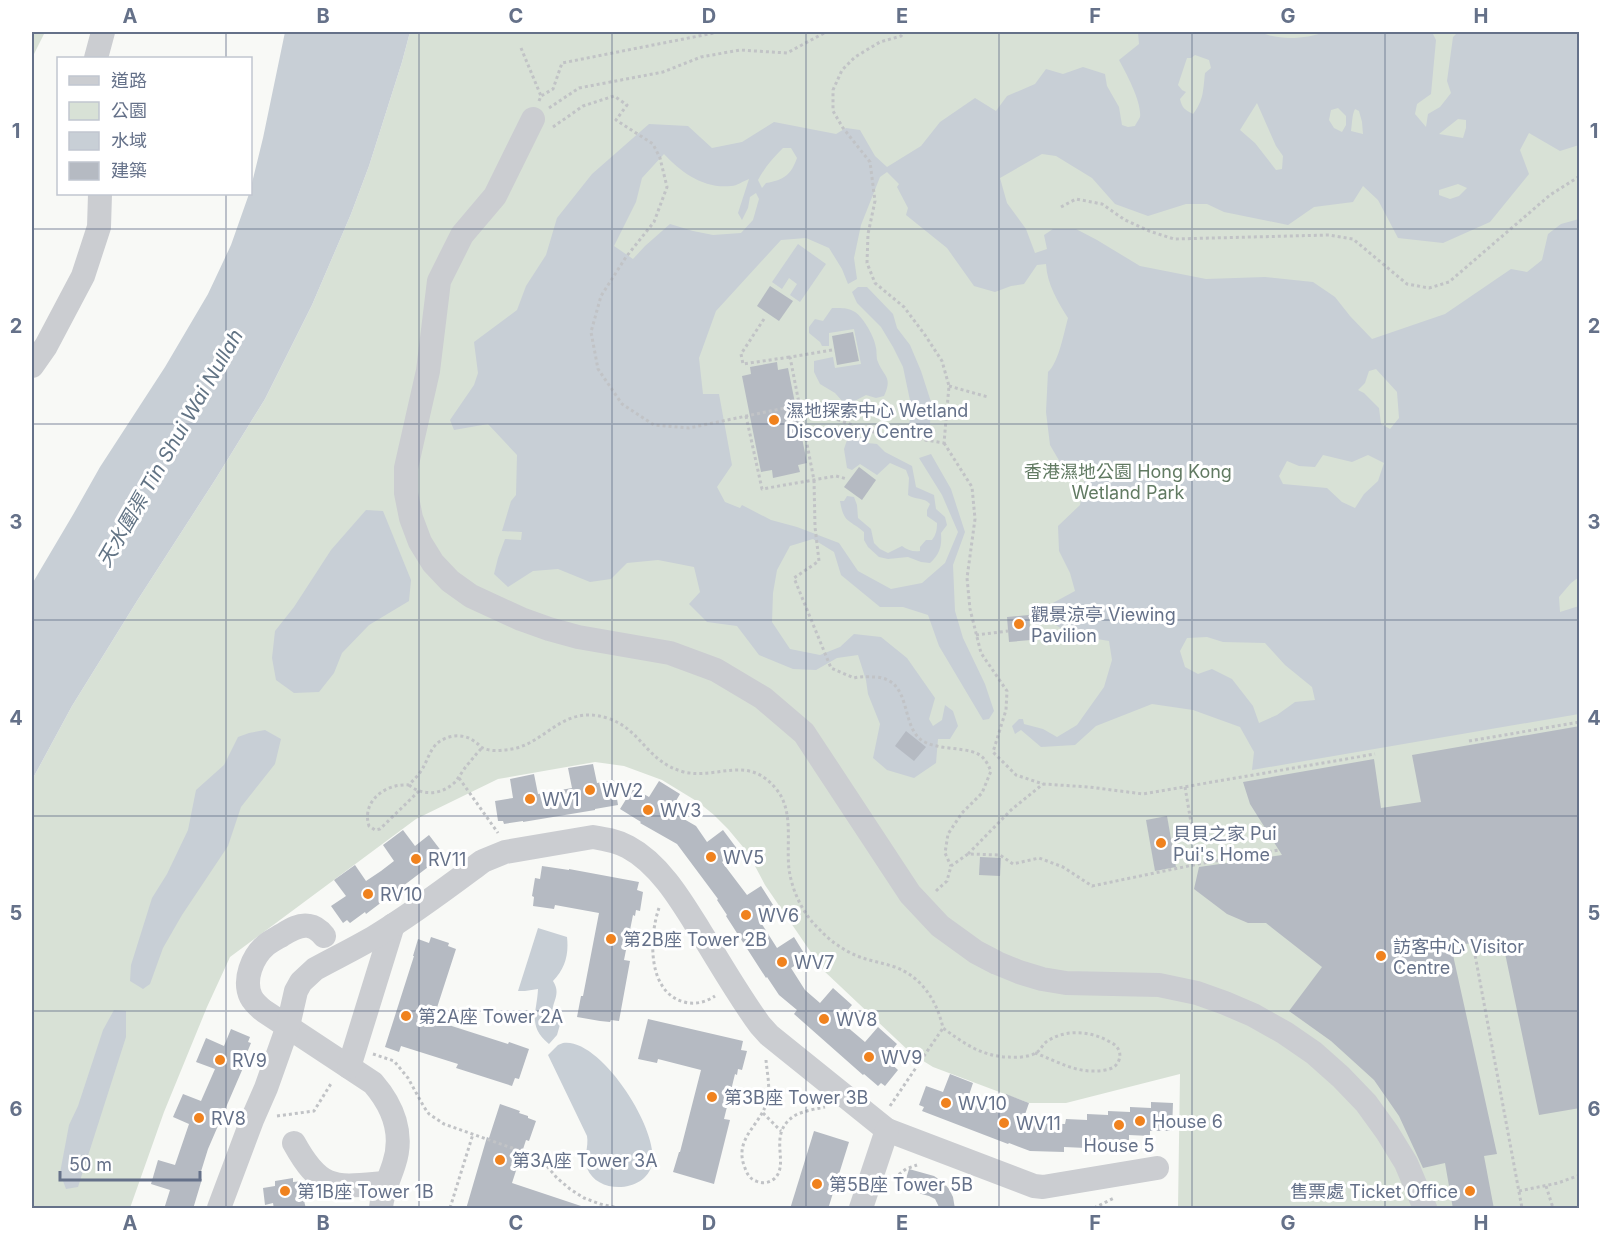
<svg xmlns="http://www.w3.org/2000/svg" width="1611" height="1240" font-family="Inter,'Noto Sans TC',sans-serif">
  <rect width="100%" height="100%" fill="#f8f9f6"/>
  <!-- green -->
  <g fill="#d8e1d6">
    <path d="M32,32H45L32,58Z"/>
    <path d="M410,32H1579V1208H1178L1180,1074L1066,1103H1029L933,1067L912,1054L823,970L765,885L755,866L743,847L728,829L714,815L698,802L662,780L624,766L595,762L498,779L416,819L230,957L207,1007L164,1112L130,1208H32V780L72,706L137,601L215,480L265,399L312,305L351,214L369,166L402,62Z"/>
  </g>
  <!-- water -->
  <g fill="#c8cfd6" fill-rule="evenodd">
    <path d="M285,32H410L402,62L369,166L351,214L312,305L265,399L215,480L137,601L72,706L32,780V584L74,513L100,467L165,367L208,294L231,245L249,194H250L251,187L263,138Z"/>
    <path d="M1138,32H1260C1279,41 1306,39 1325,32H1432L1436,40L1431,94L1417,104L1415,114L1426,127L1428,114L1440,107L1451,93L1447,81L1453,37L1458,32H1579V145L1560,151L1529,133L1520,150L1529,174L1490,222L1443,243L1398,238L1378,200L1363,186L1353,202L1314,207L1288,225L1224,212L1207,204H1186L1148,216L1115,204L1092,178L1056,156L1042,154L1000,178L1007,203L1026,229L1035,253L1047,249L1044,235L1053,229H1076L1097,240L1140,266L1206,279L1265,277L1313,282L1335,297L1350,316L1372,339L1445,314L1511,269L1527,272L1542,260L1548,234L1561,224L1579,219V577L1571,583L1559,597L1560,612L1579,606V714L1252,770L1254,752L1240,727L1193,710L1152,704L1096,726L1075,745L1041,747L1021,730L1015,734L1012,726L1019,719H1023L1024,724L1043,729L1057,737L1077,725L1104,687L1112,660L1109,641L1073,635L1052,623L1051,604L1075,591L1070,573L1059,551L1058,526L1080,505L1085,479L1064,469L1050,445L1046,412L1048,372C1059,362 1064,332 1068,318C1058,302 1047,284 1046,264L1037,265L1024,284L1011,286L995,292L974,286L947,248L906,215L908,208L897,187L899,184L887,172L880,177L861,225L854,258L857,279L848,284L842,269L829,248L806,238L781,240L716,311L699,358L703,394H719L732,465L717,487L725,502L740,508L742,505L771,520L797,527L839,543L858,571L891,589L922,583L945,563L958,532L942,495L919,458L931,454L951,489L965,532L953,565L955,611L963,638L985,684L994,711L989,719L983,720L939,646L928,615L903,607H880L841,575L834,552L813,539L790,546L777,570L773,593L772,622L790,649L820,655L840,647L854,634L881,637L907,658L935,698L929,719L933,726L942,720L945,705L953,711L958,726L950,739H938L936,763L914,778L887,770L873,758L880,724L868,694L866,680L858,655L837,658L816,670L793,669L759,655L737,626L707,622L689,604L700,592L694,567L658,560L627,563L611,579L590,582L558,569L533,571L508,587L494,574L498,558L505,539L521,540L522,532L502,531L511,501L516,495L517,455L488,424L454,430L450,420L474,385L478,373L474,342L517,310L526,286L546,255L557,218L592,174L649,124L688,126L712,148L742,142L774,122L836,134L846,128L860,130L875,156L887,167L921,146L940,122L975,98L996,111L1007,96L1035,84L1046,69L1063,74L1083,67L1105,74L1107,86L1119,107L1122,125L1128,127L1135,126C1136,124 1139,119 1140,117C1142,102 1126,73 1119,60L1139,44ZM1195,55L1209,60L1211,68L1205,73C1203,90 1204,100 1193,114C1185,110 1182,108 1180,99L1186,92L1182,90L1178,85L1187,58H1191ZM1257,103L1276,146L1283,156L1282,169L1276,170L1255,143L1240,130ZM1338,108L1346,116V125L1342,132L1334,128L1329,120L1331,110ZM1355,109L1359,111L1362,122L1363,134L1351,131C1352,125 1352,114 1355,109ZM1458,119L1466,120V128L1463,138L1439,134ZM783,148H791L797,158C791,175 784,180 766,183L762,188L758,180C765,167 773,158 783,148ZM664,154C682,173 704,189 731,186C737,186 743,181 749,179L738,213L742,220L748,208L750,197L756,193L759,199L753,220L741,233L713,235L693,231L670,224L645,246L633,259L614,246L636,202L642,178ZM1458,184L1467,188L1459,196L1450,199L1439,195V190ZM1376,369L1397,392L1399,418L1390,429L1381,424L1379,408L1364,393L1358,390L1365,383L1369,371ZM1323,455L1352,462L1368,455L1384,463L1378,481L1364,494L1355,508L1342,502L1327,488L1283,484L1279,476L1287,461L1299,466L1315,467ZM1207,637L1223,642L1265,643L1285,665L1312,687L1315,700L1295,702L1277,715L1259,723L1253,706L1232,679L1212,669L1198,674L1185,667L1180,651L1187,638Z"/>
    <path d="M798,244L826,264L800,302L790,295L797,284L789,278L782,289L772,282Z"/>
    <path d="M858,287H867L893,314L897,328L910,345L921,371L931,402L930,425L924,432L915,430L909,424L912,410L903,367L893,347L881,327L857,303L852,292Z"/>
    <path d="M832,308C839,308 848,307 855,312C864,318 875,338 876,348C877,352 876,358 878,362C884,377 893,377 884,396L876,398L866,395L849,404L843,402L835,393L820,384L814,372V361L833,357L835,368L861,364L854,329L829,333V346H822L820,342L809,333V327L815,319L823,321Z"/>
    <path d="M848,437H862L867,443L877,444L885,452L912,466L916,487L934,495L936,509L945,517L947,525L941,533C942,546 940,554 930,563L921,562L908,557L888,559L879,557L868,547L864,540V532C849,519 844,524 840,501H844L847,496L854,497L857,505L858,518L871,529L874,543L880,549L888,553L902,546C907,550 913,552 920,551V547L926,540H932C936,535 937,530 937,523L927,516V510L930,504C924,497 915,500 908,495L909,478L906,470L890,463L877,475L860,464L852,470L847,468L844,449Z"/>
    <path d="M366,510L383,511L411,580L409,601L369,625L342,653L334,673L319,692L294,693L276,680L272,658L275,631L294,607L331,550Z"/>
    <path d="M265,730L281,739L275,764L241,807L228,846L182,915L163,948L150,984L143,989L130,981L131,965L152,898L167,874L188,830L196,790L224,765L238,737L249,733Z"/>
    <path d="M538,928L567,937C569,955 565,968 553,981C565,999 541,1009 561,1021L557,1035L549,1044C527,1026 537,1012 538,989L525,991H518Z"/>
    <path d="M114,1010L126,1011V1037L78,1187L66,1189L60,1173L69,1125L78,1106L103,1030Z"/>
    <path d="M563,1043C600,1037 660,1130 652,1164C646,1193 597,1195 587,1168C583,1158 589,1147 587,1136L548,1055L558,1045Z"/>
  </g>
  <!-- building -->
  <g fill="#b5bac2">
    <path d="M770,286L793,301L779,321L757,306Z"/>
    <path d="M853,332L859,361L837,365L832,336Z"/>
    <path d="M777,362L778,370L788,368L807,463L798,465L800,472L773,478L772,470L761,472L742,376L751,374L750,367Z"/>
    <path d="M859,467L876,480L862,500L844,487Z"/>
    <path d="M1029,615L1031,640L1009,642L1007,617Z"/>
    <path d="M1580,726V1108L1539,1115L1502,939L1451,946L1497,1154L1484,1156L1494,1209H1453L1445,1163L1423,1168L1399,1116L1374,1080L1331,1041L1289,1011L1322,967L1266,923H1248L1227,914L1194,889L1199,867L1282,855L1250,804L1243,782L1374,759L1381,808L1421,802L1412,755Z"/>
    <path d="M906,731L926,747L914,761L895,746Z"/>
    <path d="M593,764L597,783L614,780L618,805L595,809V810L523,822V821L504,824L503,821H498L495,801L513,798L510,779L534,774L538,794L572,788L568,768Z"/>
    <path d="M659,781L680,794L670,811L696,826L707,842L723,830L738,850L722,862L747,895L761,886L775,908L758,918L777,948L794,937L807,958L791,968L805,990L820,1003L833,988L852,1005L839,1020L865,1042L878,1027L897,1044L885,1058L898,1070L885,1086L881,1083L878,1086L864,1074L863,1075L794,1014L797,1010L779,995L767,977L766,978L726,916L727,915L717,900L718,899L677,844L640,823L641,822L620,809L633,788L649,797Z"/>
    <path d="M1167,816L1176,867L1155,871L1146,820Z"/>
    <path d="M403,830L415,846L429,835L442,852L437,855L440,858L366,914L365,912L350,923L347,920L343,923L331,906L346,896L334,880L355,865L366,881L381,871L394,861L383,845Z"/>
    <path d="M980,857L1001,858L1000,876L979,875Z"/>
    <path d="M542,866L569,870V869L639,882L637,890L643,892L640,911L636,910L635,916L633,915L624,960L630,961L619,1021L611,1020L610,1022L600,1021L577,1017L581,996H583L599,913L555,905L554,909L533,906L534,897L532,896L535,878L540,879Z"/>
    <path d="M431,937L449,943L448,946L456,949L433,1020L508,1044L509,1042L529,1049L519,1079L515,1078L512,1086L456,1068L458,1064L401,1046L399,1052L385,1047L414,956H413L418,939L429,943Z"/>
    <path d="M648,1019L743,1041L741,1050L747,1051L742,1070L738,1069L737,1075L735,1074L724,1119L730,1120L714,1184L673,1172L679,1152H680L701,1070L658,1059L657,1063L638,1059Z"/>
    <path d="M231,1029L250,1037L248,1042L251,1043L244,1060L246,1061L208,1149L199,1178L202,1179L193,1209H164L170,1190L151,1184L158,1160L175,1165L189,1124L173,1117L183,1094L201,1101L215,1069L196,1062L206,1038L224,1046Z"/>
    <path d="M950,1074L973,1083L967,1101L999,1113L1006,1094L1029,1103L1022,1123L1065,1124L1066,1119L1087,1120V1114L1108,1115V1111L1130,1112V1107L1151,1108V1102L1173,1103L1172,1131H1150V1136L1129,1135V1140H1107V1143L1086,1142V1148L1064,1147V1152L1030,1151L1009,1143L1008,1144L922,1111L924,1107L919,1105L926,1086L943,1092Z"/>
    <path d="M500,1104L520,1111L519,1113L528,1116V1118L536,1121L529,1141L526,1140L512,1183L581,1206L580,1209H466L487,1137L489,1138Z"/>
    <path d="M814,1131L849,1142L828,1209H790Z"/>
    <path d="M909,1169L934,1176L943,1182L949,1189L953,1197L955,1209H940L935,1199L929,1196L903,1189Z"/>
    <path d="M293,1178V1182L303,1181L304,1182L307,1195L303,1196L306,1209H274L273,1203L265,1205L263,1188L275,1186V1181Z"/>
  </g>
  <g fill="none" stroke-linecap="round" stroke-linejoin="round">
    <!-- path -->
    <g stroke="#c1c3c6" stroke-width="3" stroke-dasharray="3 3" stroke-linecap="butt">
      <path d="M521,48L541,96"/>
      <path d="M539,101L541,96L553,89L562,63L719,32"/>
      <path d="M549,108L579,88L663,72L701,57L740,50L787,53L826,32"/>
      <path d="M553,127L583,106L614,96L627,105L616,120L653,144L660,158L667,187L654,222L626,257L601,296L591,332L598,369L622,404L654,425L689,428L799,405L868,431L944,443L949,386L942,361L925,335L904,307L875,283L867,263L868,234L875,201L870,162L843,128L833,111V90L842,70L855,57L880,42L901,36L904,32"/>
      <path d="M1061,207L1076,199L1102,204L1125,220L1149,231L1174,239L1329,235L1353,239L1407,284L1429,288L1449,282L1550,195L1580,176"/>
      <path d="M764,319L741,354L743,364L790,357"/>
      <path d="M832,350L790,357L814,480L815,527L819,561L794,578L831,668L854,678C862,676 868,677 877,677C911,681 901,721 919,738C935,753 973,744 984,759C987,762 989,767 991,771L982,793L962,813L948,834L945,853L951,866"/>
      <path d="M949,386L988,397"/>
      <path d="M746,416L762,489L836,476L847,479"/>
      <path d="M944,443L972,487L975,519L967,578L970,609L981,653L1007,691L1006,710L993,752L1016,775L1043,784L1089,787L1143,794L1375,754"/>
      <path d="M976,635L1008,631"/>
      <path d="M1469,741L1580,722"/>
      <path d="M459,778L498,833"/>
      <path d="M409,785C422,796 441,795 454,783C460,777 463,769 469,763C473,758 477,753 482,748"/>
      <path d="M1185,787L1198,864"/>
      <path d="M419,791L380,829L375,830L369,826C361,801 386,783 409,785C413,780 418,776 421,771C429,759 430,745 444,739C454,734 466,735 474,741C477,743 479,745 481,747C487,751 497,751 503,750C545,749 559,703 607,718C642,729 646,762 684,772C718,780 748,753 777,790C794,812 786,843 789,869C792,891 803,914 819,929C830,941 844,951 860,957C871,961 883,963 895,967C922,977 937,1001 943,1028C963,1043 983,1057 1009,1057C1016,1058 1029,1057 1036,1053C1041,1050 1043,1043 1049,1040C1068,1029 1091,1031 1110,1042C1117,1045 1122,1052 1119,1060C1117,1066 1112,1069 1105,1070C1079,1075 1059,1062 1035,1053"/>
      <path d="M968,854L1011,810L1043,784"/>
      <path d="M936,891L947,881L951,866L968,854L1000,855L1013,864L1039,858L1063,867L1092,886L1198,864L1279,850"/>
      <path d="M659,908C649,937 647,992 684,1002C695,1005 706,1002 715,996"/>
      <path d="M1473,944L1522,1208"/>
      <path d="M373,1054L394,1061L408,1078L424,1107L429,1114L444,1124L532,1155L546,1165L557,1178L570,1189L584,1198L600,1204L618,1208"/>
      <path d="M766,1060C767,1072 770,1085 768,1097C764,1124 732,1137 745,1168C747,1174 750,1179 756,1181C762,1184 769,1183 774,1179C791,1164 766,1135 794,1116C803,1111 815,1109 825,1107"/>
      <path d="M890,1106L943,1028"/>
      <path d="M763,1113L781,1131"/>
      <path d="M277,1116L314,1111L332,1082"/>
      <path d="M894,1178L906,1169L917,1165"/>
      <path d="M1546,1186L1553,1208"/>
      <path d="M1519,1191L1558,1183L1580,1175"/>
      <path d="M450,1208L473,1134"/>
      <path d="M648,1208H662"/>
      <path d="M1094,1208L1114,1198"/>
    </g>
    <!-- minor -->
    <g stroke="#cbcdd1" stroke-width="24">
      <path d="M96,58L103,32"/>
      <path d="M533,119L495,196L462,235L439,281L428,371L406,468V493L411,518L420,542L433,563L450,581L471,596L521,619L549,629L578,637L670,653L716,670L763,698L804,733L910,894L940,926L976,952L997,963L1019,972L1042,979L1066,983L1159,985L1197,993L1225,1003L1253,1015L1285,1033L1314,1053L1341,1077L1366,1103L1387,1132L1406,1163L1425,1208"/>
      <path d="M32,366L46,346L83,276L99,227L100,194"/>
      <path d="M324,936C320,931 316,927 309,926C299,924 290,930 282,935C277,938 271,941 266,945C252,957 243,980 251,997C254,1003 259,1007 264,1011L373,1083C393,1106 404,1134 394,1164C389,1180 382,1192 381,1208"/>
      <path d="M349,1067L393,925"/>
      <path d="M294,1143C321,1192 335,1187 386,1183"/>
      <path d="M219,1208L252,1120L266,1088L288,1026L296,991L301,982L315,969C335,958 356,948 376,936C414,913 448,887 483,861L505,852L593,837C605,839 617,841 628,847C660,864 682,902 700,931C720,963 738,995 760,1025L769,1035L887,1130L1034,1186L1043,1187L1157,1168"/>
      <path d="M861,1208L887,1130"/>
    </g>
  </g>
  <!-- grid -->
  <path fill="none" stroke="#657189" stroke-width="1.5" stroke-opacity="0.55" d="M226,32V58M419,32V1208M612,32V1208M806,32V1208M999,32V1208M1192,32V1208M1385,32V1208M226,194V1208M32,229H1580M32,424H1580M32,620H1580M32,816H1580M32,1011H1580"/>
  <!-- markers -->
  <g fill="#f0821e" stroke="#fff" stroke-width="2">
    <circle cx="774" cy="420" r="6"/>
    <circle cx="1019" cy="624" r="6"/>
    <circle cx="590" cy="790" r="6"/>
    <circle cx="530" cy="799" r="6"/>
    <circle cx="648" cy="810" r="6"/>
    <circle cx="1161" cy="843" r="6"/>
    <circle cx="711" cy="857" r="6"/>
    <circle cx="416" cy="859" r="6"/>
    <circle cx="368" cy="894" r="6"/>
    <circle cx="746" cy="915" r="6"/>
    <circle cx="611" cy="939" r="6"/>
    <circle cx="1381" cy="956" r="6"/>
    <circle cx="782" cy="962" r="6"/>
    <circle cx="406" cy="1016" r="6"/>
    <circle cx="824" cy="1019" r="6"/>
    <circle cx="869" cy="1057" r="6"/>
    <circle cx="220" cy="1060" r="6"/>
    <circle cx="712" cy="1097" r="6"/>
    <circle cx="946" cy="1103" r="6"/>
    <circle cx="199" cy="1118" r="6"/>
    <circle cx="1140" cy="1121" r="6"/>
    <circle cx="1004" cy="1123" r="6"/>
    <circle cx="1119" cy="1125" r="6"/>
    <circle cx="500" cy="1160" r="6"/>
    <circle cx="817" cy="1184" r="6"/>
    <circle cx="285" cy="1191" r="6"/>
    <circle cx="1470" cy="1191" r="6"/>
  </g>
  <g text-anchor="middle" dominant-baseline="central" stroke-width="6" stroke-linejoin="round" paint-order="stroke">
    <!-- poi labels -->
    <g font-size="18" fill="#657189" stroke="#fff" text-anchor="start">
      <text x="786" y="410">濕地探索中心 Wetland<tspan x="786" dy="21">Discovery Centre</tspan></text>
      <text x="1031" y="614">觀景涼亭 Viewing<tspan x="1031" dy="21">Pavilion</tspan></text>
      <text x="602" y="790">WV2</text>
      <text x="542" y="799">WV1</text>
      <text x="660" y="810">WV3</text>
      <text x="1173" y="833">貝貝之家 Pui<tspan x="1173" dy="21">Pui's Home</tspan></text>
      <text x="723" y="857">WV5</text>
      <text x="428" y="859">RV11</text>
      <text x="380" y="894">RV10</text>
      <text x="758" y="915">WV6</text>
      <text x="623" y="939">第2B座 Tower 2B</text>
      <text x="1393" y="946">訪客中心 Visitor<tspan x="1393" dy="21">Centre</tspan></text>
      <text x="794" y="962">WV7</text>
      <text x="418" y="1016">第2A座 Tower 2A</text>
      <text x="836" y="1019">WV8</text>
      <text x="881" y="1057">WV9</text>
      <text x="232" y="1060">RV9</text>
      <text x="724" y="1097">第3B座 Tower 3B</text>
      <text x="958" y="1103">WV10</text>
      <text x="211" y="1118">RV8</text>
      <text x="1152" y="1121">House 6</text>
      <text x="1016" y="1123">WV11</text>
      <text x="1119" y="1145" text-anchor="middle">House 5</text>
      <text x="512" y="1160">第3A座 Tower 3A</text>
      <text x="829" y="1184">第5B座 Tower 5B</text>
      <text x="297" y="1191">第1B座 Tower 1B</text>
      <text x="1458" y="1191" text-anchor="end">售票處 Ticket Office</text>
    </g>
    <!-- park labels -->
    <g font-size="18" fill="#617a62" stroke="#fff">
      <text x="1128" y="471">香港濕地公園 Hong Kong<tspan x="1128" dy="21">Wetland Park</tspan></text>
    </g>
    <!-- water labels -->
    <g font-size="20" font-style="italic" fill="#617384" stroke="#fff">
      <text transform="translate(170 448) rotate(-60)">天水圍渠 Tin Shui Wai Nullah</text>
    </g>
  </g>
  <!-- border -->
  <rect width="1611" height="1240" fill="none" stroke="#ffffff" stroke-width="66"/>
  <!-- legend -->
  <rect x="57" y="57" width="195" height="138" fill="#ffffff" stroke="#c1c6d0" stroke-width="1.5"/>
  <rect x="69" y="76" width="30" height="9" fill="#cbcdd1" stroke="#c1c6d0" stroke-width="1.5"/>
  <text x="111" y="87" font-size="18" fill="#657189">道路</text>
  <rect x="69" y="102" width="30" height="18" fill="#d8e1d6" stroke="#c1c6d0" stroke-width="1.5"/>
  <text x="111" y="117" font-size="18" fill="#657189">公園</text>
  <rect x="69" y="132" width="30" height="18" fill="#c8cfd6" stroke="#c1c6d0" stroke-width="1.5"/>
  <text x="111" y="147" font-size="18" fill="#657189">水域</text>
  <rect x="69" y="162" width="30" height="18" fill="#b5bac2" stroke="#c1c6d0" stroke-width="1.5"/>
  <text x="111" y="177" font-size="18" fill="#657189">建築</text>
  <!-- scale -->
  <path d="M60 1171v9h140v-9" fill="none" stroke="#657189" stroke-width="3"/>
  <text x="69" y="1171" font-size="18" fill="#657189" stroke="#ffffff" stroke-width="4.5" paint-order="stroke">50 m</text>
  <rect x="33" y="33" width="1545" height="1174" fill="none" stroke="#657189" stroke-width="2"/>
  <g font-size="20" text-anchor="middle" font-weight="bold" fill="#657189">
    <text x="130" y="23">A</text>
    <text x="323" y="23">B</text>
    <text x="516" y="23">C</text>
    <text x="709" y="23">D</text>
    <text x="902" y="23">E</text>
    <text x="1095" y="23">F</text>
    <text x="1288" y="23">G</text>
    <text x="1481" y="23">H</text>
    <text x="16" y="138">1</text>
    <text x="1594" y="138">1</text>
    <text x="16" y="333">2</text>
    <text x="1594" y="333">2</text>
    <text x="16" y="529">3</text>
    <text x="1594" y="529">3</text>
    <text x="16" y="725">4</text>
    <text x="1594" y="725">4</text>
    <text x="16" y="920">5</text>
    <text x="1594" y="920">5</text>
    <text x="16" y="1116">6</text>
    <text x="1594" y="1116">6</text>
    <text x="130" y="1230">A</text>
    <text x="323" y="1230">B</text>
    <text x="516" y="1230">C</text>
    <text x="709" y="1230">D</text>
    <text x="902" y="1230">E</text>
    <text x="1095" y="1230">F</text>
    <text x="1288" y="1230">G</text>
    <text x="1481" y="1230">H</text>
  </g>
</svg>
